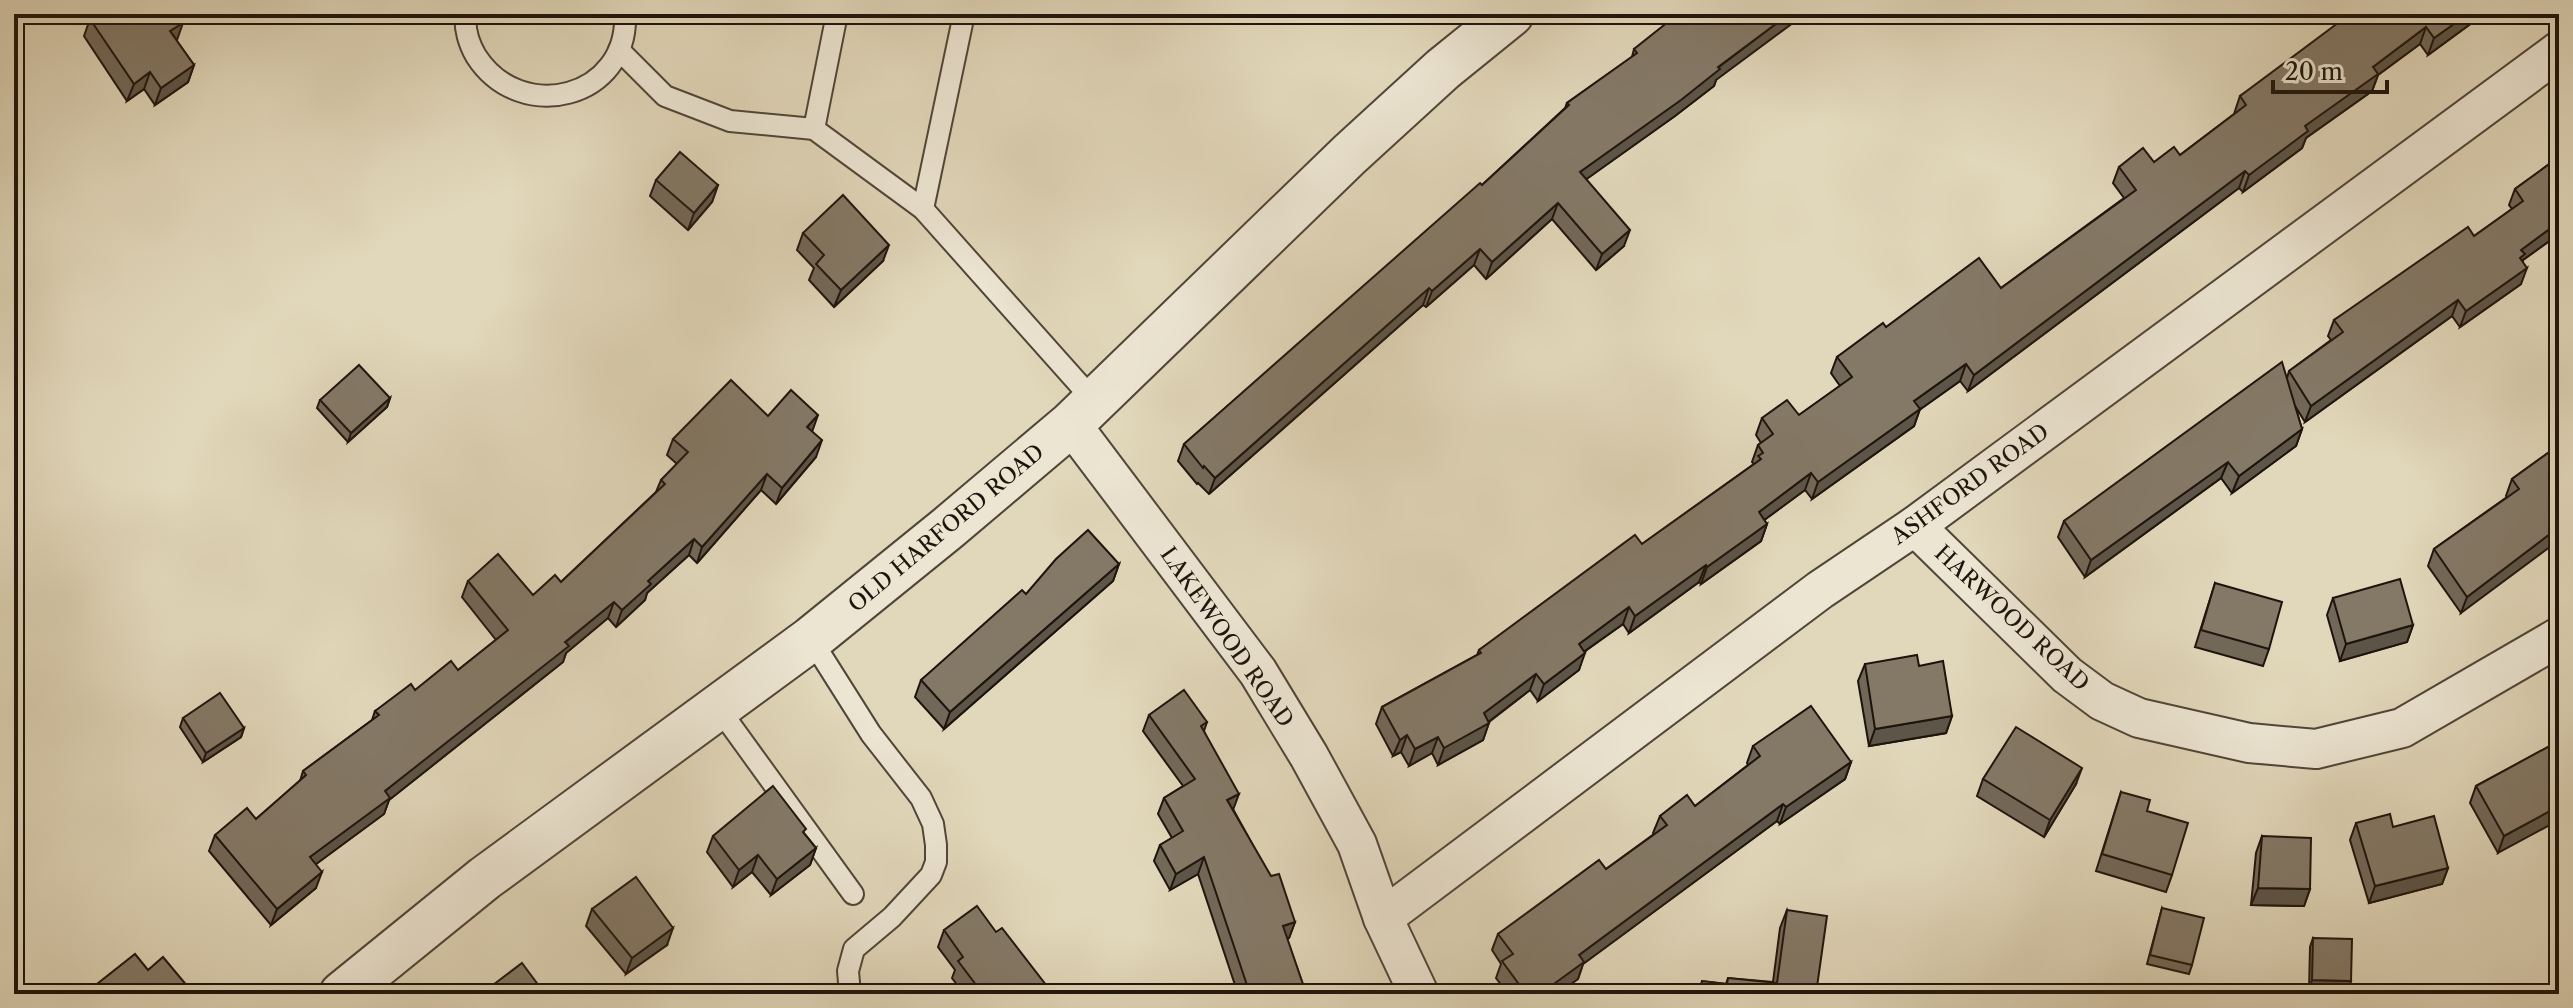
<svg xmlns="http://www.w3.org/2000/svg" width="2573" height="1008" font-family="'Libre Caslon Text',serif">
  <rect width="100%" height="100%" fill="#e1d7ba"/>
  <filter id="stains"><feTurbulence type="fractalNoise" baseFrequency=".0025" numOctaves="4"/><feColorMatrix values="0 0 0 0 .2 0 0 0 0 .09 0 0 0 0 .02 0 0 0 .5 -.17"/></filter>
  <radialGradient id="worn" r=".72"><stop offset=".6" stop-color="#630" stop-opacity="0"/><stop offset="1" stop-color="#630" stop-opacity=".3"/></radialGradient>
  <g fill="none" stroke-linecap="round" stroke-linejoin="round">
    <!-- service casing -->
    <g stroke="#504538" stroke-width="24">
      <g id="service">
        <path d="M466,14C464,28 469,44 476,56C521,126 629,98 625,14"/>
        <path d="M619,50L665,96L730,121L814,129L923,209L1095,402"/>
        <path d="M814,129L837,14"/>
        <path d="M923,209L964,14"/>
        <path d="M811,639L871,734L921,798L933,824L936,845V862L931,875L892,917L854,949L848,971L850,994"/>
        <path d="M717,706L853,894"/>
      </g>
    </g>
    <!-- minor casing -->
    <g stroke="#504538" stroke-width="42">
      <g id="minor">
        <path d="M1071,424L1258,672L1309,756L1357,844L1383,918L1419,994"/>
        <path d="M1915,526L2067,675L2102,701L2139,718L2249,743L2316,749L2402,728L2559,637"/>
        <path d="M1383,918L1820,590L1915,526L2559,51"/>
      </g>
    </g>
    <!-- tertiary casing -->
    <g stroke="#504538" stroke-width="48">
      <path id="tertiary" d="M342,994L485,878L811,639L948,528L1071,424L1350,154L1443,69L1511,14"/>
    </g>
    <!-- service -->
    <use href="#service" stroke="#ece5d2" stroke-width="20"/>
    <!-- minor -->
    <use href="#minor" stroke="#ece5d2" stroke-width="38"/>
    <!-- tertiary -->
    <use href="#tertiary" stroke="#ece5d2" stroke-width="44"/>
  </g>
  <!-- wall -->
  <g fill="#726859" stroke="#1f140d" stroke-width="2">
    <path d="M2376,14H2484L2428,55L2420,44L2378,75L2372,91L2306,138L2302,148L2243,192L2239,188L1968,391L1960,381L1920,409L1914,426L1812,499L1805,490L1764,520L1767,524L1761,541L1701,584L1699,582L1629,633L1623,624L1584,652L1579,670L1538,701L1530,690L1489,722L1483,740L1438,765L1432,753L1409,766L1401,752L1393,756L1376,724L1382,707L1477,655L1479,650L1642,544L1754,464L1752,462L1758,445L1761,443L1756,435L1762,418L1799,415L1840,386L1831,373L1837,357L1886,327L2001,288L2124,198L2113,183L2119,167L2154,162L2180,155L2234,114L2240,96L2363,16L2372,17Z"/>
    <path d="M90,19L176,40L194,65L188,82L155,105L144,89L127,101L84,36Z"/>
    <path d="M1634,49L1716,80L1714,86L1675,116L1586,179L1624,246L1596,270L1552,219L1486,279L1474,265L1426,307L1423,305L1209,494L1198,483L1197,484L1178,461L1184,444L1482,185L1565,108L1567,103L1632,57Z"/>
    <path d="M2559,157V234L2523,260L2521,284L2460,327L2452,316L2305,422L2295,406L2302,429L2296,446L2232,493L2221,478L2085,577L2058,537L2064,521L2287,378L2289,371L2331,340L2328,336L2334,320L2474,236L2512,209L2509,205L2515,189Z"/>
    <path d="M656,180L718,185L712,202L688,230L650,196Z"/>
    <path d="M803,233L883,261L834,307L809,280L814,268L797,250Z"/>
    <path d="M390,398L387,407L348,442L317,408L320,400Z"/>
    <path d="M768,416L812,431L816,457L776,504L761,490L697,563L689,555L647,593L645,600L616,627L608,618L566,653L563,662L389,800L384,814L316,864V888L271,925L209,851L215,835L256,819L300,781L303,771L372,720L375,711L415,690L458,670L496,640L462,597L468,581L533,595L561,582L656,492L661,480L677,464L667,455L673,439Z"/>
    <path d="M2559,445L2461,613L2428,566L2434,549L2507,497L2506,496L2512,479Z"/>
    <path d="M1119,564L1113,581L944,729L915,697L921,680L1026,594Z"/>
    <path d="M2215,583L2269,649L2263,666L2195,647Z"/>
    <path d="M2333,598L2413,625L2407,642L2340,661L2327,615Z"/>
    <path d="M1865,664L1919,666L1952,716L1946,733L1869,746L1858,681Z"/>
    <path d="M1149,715L1207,722L1204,731L1233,809L1295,922L1289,938L1287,939L1306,993L1317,994H1238L1198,874L1170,890L1154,861L1160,845L1172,838L1158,814L1164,798L1183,786L1143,731Z"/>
    <path d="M183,718L244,728L241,737L203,762L180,727Z"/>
    <path d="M2559,741L2498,853L2470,803L2476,786Z"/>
    <path d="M1753,746L1851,762L1845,779L1780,824L1777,821L1583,964L1578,979L1557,994H1508L1496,978L1501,964L1492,950L1498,934L1606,869L1654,834L1653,833L1660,816L1695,806L1748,765L1747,763Z"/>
    <path d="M1983,779L2076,784L2044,837L1977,796Z"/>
    <path d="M2121,792L2172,875L2166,892L2096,871Z"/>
    <path d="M2356,823L2393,827L2448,868L2442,884L2369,903L2350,840Z"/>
    <path d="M804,833L816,848L810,865L771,895L752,872L733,887L707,852L713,836Z"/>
    <path d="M2262,836L2310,889L2304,906L2251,905L2256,853Z"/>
    <path d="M2162,908L2192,965L2189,974L2147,964Z"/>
    <path d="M592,909L667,945L626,974L586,926Z"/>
    <path d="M1787,910L1816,994H1681L1683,988L1699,990L1702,981L1726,984L1728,978L1773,982L1780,928Z"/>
    <path d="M944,930L996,932L1053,994H964L952,978L955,970L938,947Z"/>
    <path d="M2313,938L2351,981L2348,989H2309L2310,947Z"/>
    <path d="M493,985L545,994H489Z"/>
  </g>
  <!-- shaded-wall -->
  <g fill="#5c5548" stroke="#1f140d" stroke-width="2">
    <path d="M1789,14H1805L1716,80L1714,86L1675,116L1574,188L1580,172Z"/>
    <path d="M2468,14H2484L2428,55L2434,38Z"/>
    <path d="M183,23L177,40L170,31Z"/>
    <path d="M2426,27L2420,44L2378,75L2372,91L2306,138L2302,148L2243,192L2249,175L2373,67Z"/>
    <path d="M194,65L188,82L155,105L161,88Z"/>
    <path d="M150,72L144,89L127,101L134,84Z"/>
    <path d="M2245,171L2239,188L1968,391L1974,375Z"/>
    <path d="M718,185L712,202L688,230L694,213Z"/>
    <path d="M1558,203L1552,219L1486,279L1492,262Z"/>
    <path d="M2559,222V234L2523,260L2519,271L2521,250Z"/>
    <path d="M1630,230L1624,246L1596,270L1602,254Z"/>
    <path d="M889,245L883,261L834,307L841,290Z"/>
    <path d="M1480,249L1474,265L1426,307L1432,291Z"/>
    <path d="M2527,268L2521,284L2460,327L2466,311Z"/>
    <path d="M1429,288L1423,305L1209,494L1215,478Z"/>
    <path d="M2458,300L2452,316L2305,422L2311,406Z"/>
    <path d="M1966,364L1960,381L1908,418L1914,401Z"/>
    <path d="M390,398L387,407L348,442L351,433Z"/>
    <path d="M1920,409L1914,426L1812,499L1818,482Z"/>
    <path d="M818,415L812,432L807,427Z"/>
    <path d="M2302,429L2296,446L2232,493L2239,476Z"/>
    <path d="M822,440L816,457L776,504L782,488Z"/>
    <path d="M2228,462L2221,478L2085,577L2091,560Z"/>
    <path d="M1811,473L1805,490L1752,529L1759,512Z"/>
    <path d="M767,474L761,490L697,563L702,547Z"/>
    <path d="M1767,524L1761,541L1701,584L1707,567Z"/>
    <path d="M2559,527V540L2461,613L2467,597Z"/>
    <path d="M694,539L689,555L647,593L645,600L616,627L622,610L648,581Z"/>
    <path d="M1119,564L1113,581L944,729L950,712Z"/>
    <path d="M1706,565L1699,582L1629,633L1635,616Z"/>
    <path d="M614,602L608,618L566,653L563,662L389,800L384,814L304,873L310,857L385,791Z"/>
    <path d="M1629,607L1623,624L1572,660L1579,644Z"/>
    <path d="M2413,625L2407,642L2340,661L2346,644Z"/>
    <path d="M1585,653L1579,670L1538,701L1544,684Z"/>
    <path d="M1536,674L1530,690L1483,726L1489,723L1483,740L1438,765L1444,748L1484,713Z"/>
    <path d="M1952,716L1946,733L1869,746L1875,729Z"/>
    <path d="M244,728L241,737L203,762L206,753Z"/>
    <path d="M1407,735L1401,752L1393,756L1400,740Z"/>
    <path d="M1438,737L1432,753L1409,766L1415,749Z"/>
    <path d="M1851,762L1845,779L1780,824L1786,807Z"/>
    <path d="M2082,768L2076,784L2044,837L2050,820Z"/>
    <path d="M1239,794L1233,810L1227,800Z"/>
    <path d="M1783,804L1777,821L1583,964L1578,979L1557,994H1540L1579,955Z"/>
    <path d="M2559,806V820L2498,853L2504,836Z"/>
    <path d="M816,848L810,865L771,895L777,879Z"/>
    <path d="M758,855L752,872L733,887L739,870Z"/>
    <path d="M1204,857L1198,874L1170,890L1176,874Z"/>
    <path d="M2448,868L2442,884L2369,903L2375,886Z"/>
    <path d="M322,872L316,888L271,925L277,909Z"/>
    <path d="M2258,888L2310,889L2304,906L2251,905Z"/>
    <path d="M1295,922L1289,938L1277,942L1283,926Z"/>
    <path d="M673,928L667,945L626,974L632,958Z"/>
    <path d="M2312,980L2351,981L2348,989H2309Z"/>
  </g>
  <!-- building -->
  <g fill="#847967" stroke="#1f140d" stroke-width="2">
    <path d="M98,14H177L183,23L170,31L194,65L161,88L150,72L134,84L90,19Z"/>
    <path d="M1678,14H1789L1718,67L1720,69L1681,100L1580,172L1630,230L1602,254L1558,203L1492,262L1480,249L1432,291L1429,288L1215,478L1204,466L1203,468L1184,444L1480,183L1482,185L1569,105L1567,103L1637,53L1634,49Z"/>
    <path d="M2350,14H2362L2363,16L2366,14H2369L2372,17L2376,14H2468L2434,38L2426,27L2373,67L2378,74L2305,126L2308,131L2249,175L2245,171L1974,375L1966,364L1914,401L1920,409L1818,482L1811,473L1759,512L1767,524L1707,567L1706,565L1635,616L1629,607L1579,644L1585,653L1544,684L1536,674L1484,713L1489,723L1444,748L1438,737L1415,749L1407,735L1400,740L1382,707L1481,653L1479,650L1635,535L1642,544L1761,459L1758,456L1763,453L1758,445L1773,434L1762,418L1787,400L1799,415L1852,377L1837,357L1883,323L1886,327L1979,258L2001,288L2136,190L2119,167L2143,148L2154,162L2174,147L2180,155L2246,105L2240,96Z"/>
    <path d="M680,152L718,185L694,213L656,180Z"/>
    <path d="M2559,157V222L2521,250L2525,254L2520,258L2527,268L2466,311L2458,300L2311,406L2289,371L2343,332L2334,320L2468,227L2474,236L2523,201L2515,189Z"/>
    <path d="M843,195L889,245L841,290L816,264L824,255L803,233Z"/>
    <path d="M2282,362L2302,429L2239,476L2228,462L2091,560L2064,521Z"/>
    <path d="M359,365L390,398L351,433L320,400Z"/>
    <path d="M731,380L768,416L791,390L818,415L807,427L822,440L782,488L767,474L702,547L694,539L648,581L651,584L622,610L614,602L565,642L569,646L385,791L390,798L310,857L322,872L277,909L215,835L247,808L256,819L306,775L303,771L379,715L375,711L411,684L415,690L451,661L458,670L508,630L468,581L498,554L533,595L555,575L561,582L665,484L661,480L688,452L673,439Z"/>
    <path d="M2559,445V527L2467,597L2434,549L2519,489L2512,479Z"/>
    <path d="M1088,530L1119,564L950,712L921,680L1022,590L1026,594L1056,559Z"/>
    <path d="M2400,579L2413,625L2346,644L2333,598Z"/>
    <path d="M2215,583L2282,602L2269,649L2201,630Z"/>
    <path d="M1917,655L1919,666L1943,661L1952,716L1875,729L1865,664Z"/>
    <path d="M1184,690L1207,722L1201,726L1239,794L1227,800L1271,876L1279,874L1295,922L1283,926L1306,993L1314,989L1317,994H1250L1204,857L1176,874L1160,845L1183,831L1164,798L1195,779L1149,715Z"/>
    <path d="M220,693L244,728L206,753L183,718Z"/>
    <path d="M1811,706L1851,762L1786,807L1783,804L1579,955L1584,962L1540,994H1526L1502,961L1513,954L1498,934L1599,860L1606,869L1667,825L1660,816L1687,795L1695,806L1760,756L1753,746Z"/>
    <path d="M2016,727L2082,768L2050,820L1983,779Z"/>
    <path d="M2559,741V806L2504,836L2476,786Z"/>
    <path d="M773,786L806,829L803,832L816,848L777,879L758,855L739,870L713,836Z"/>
    <path d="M2121,792L2150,800L2147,811L2188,823L2172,875L2102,854Z"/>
    <path d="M2390,814L2393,827L2434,816L2448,868L2375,886L2356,823Z"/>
    <path d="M2262,836L2311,838L2310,889L2258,888Z"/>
    <path d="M636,877L673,928L632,958L592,909Z"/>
    <path d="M977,906L996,932L1002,928L1053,994H983L958,961L963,957L944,930Z"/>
    <path d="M2162,908L2204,918L2192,965L2150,955Z"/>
    <path d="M1787,910L1827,916L1816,994H1682L1683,988L1701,990L1702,981L1727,984L1728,978L1777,983Z"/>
    <path d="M2313,938L2352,939L2351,981L2312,980Z"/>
    <path d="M135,954L148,970L163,957L188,987L180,994H97L92,988Z"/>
    <path d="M522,963L545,994H491L496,990L493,985Z"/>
  </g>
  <g text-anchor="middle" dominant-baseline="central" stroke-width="7" stroke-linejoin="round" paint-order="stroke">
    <!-- street labels -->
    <g font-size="22" fill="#1f140d" stroke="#ece5d2">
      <text transform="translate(1970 484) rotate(-36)">ASHFORD ROAD</text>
      <text transform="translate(946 528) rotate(-40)">OLD HARFORD ROAD</text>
      <text transform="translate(2012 618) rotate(43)">HARWOOD ROAD</text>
      <text transform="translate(1227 637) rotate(55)">LAKEWOOD ROAD</text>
    </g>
  </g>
  <!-- margin -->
  <rect width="2573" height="1008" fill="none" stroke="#e1d7ba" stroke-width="48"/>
  <rect x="16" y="16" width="2541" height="976" fill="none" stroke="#1f140d" stroke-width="4"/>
  <rect x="24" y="24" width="2525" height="960" fill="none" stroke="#1f140d" stroke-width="2"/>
  <!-- scale -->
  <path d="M2273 80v12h114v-12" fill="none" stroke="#1f140d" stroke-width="4"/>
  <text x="2285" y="80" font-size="24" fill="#1f140d" stroke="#ece5d2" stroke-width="6" paint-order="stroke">20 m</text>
  <rect width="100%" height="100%" filter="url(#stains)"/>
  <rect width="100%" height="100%" fill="url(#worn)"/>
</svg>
